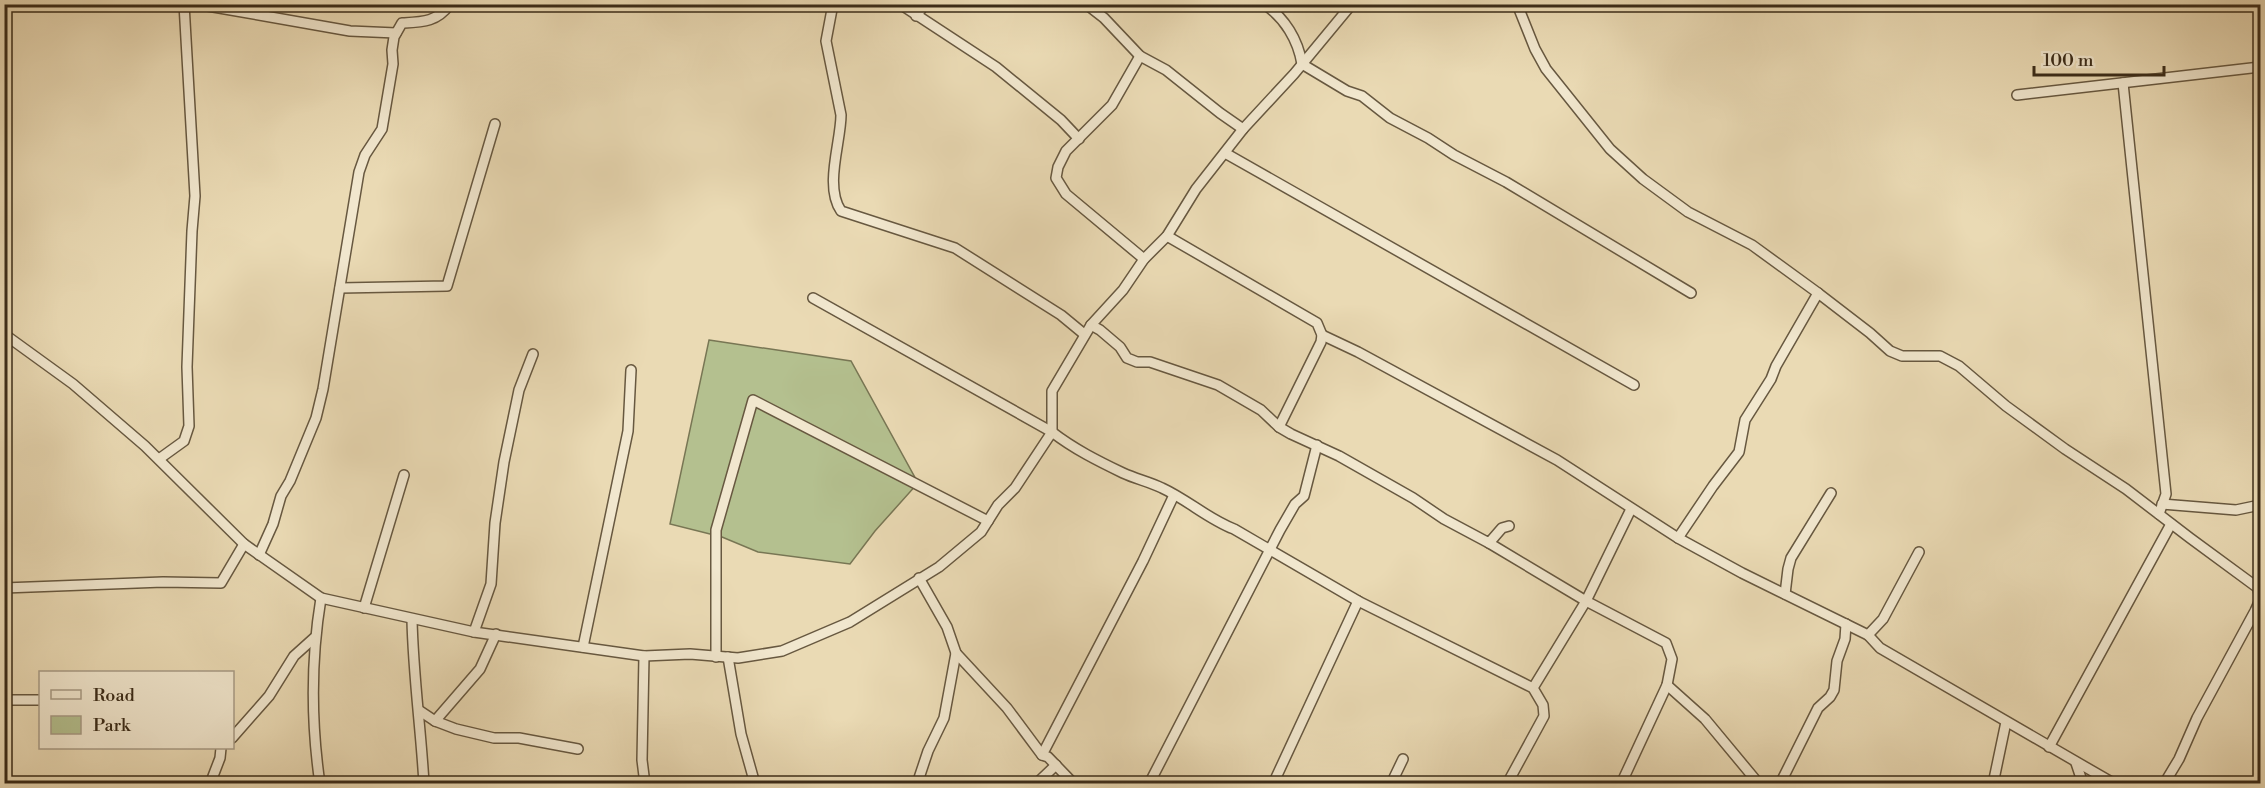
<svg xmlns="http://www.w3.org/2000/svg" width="2265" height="788" font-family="'Libre Bodoni',serif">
  <rect width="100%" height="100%" fill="#eadab4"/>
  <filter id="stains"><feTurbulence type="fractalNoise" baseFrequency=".00333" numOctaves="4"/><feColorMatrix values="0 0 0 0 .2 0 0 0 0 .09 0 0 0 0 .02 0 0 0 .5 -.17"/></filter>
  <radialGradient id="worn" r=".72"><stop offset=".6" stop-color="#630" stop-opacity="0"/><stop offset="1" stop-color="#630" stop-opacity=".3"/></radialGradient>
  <!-- green -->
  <path fill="#b4c08f" stroke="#787654" stroke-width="1.5" d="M709,340L851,361L918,483L875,531L850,564L758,552L722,537L670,524Z"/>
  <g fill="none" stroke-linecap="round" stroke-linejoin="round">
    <!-- street casing -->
    <g stroke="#675840" stroke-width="12">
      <g id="street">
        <path d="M196,4L350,31L396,33"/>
        <path d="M833,4L826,41L841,115C841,142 824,186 841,211L955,248L1061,315L1084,334"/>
        <path d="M900,4L996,67L1061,120L1079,139"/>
        <path d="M1086,4L1104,18L1140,56L1166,70L1220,113L1243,129"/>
        <path d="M1264,4C1285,18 1298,40 1302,64L1347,91L1362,96L1390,118L1428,138L1454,155L1506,182L1691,293"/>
        <path d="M1517,4L1535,49L1546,69L1610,149L1643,179L1688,212L1752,245L1818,293L1870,333L1890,351L1902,356H1940L1959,366L2006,406L2065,449L2126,489L2190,538L2258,588L2260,600L2255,611L2197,718L2179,759L2164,784"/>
        <path d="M916,16L925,4"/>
        <path d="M1140,56L1112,105L1066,151L1058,167L1056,178L1066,194L1144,259"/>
        <path d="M2123,83L2166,494L2159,514"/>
        <path d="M2017,95L2260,67"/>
        <path d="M1225,153L1634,385"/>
        <path d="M1167,236L1317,323L1322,335L1321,342L1279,427"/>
        <path d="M340,288L447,286L495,124"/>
        <path d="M813,298L1052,432C1074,449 1098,461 1123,473C1136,479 1150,482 1162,488C1188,500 1208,519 1234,529L1358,601L1533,688L1543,705L1544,716L1507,784"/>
        <path d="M1091,325L1100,330L1120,347L1127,358L1137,362H1150L1218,385L1261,410L1279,427L1291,434L1339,456L1413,498L1444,519L1489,543L1502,528L1509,526"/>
        <path d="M4,334L73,384L145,446L244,544L321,598L474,632L644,656L690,654L738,658L782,651L850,622L939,567L981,532L998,505L1015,488L1052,432V391L1091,325L1123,290L1144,259L1167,236L1196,189L1243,129L1294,74L1352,4"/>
        <path d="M1322,335L1358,352L1557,460L1678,538L1742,573L1868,635L1883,619L1919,552"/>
        <path d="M159,459L184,441L189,426L187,367L192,231L195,196L184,4"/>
        <path d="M2162,504L2236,510L2260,505"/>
        <path d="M1678,538L1713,486L1739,452L1745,420L1771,379L1776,366L1818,293"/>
        <path d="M1489,543L1586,601L1533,688"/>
        <path d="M259,555L273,524L281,496L290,481L316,418L323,389L359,172L365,155L382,129L393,64L392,50L394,37L402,23C423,22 437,22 450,4"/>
        <path d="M919,578L947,627L956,653L1007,708L1042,755L1048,757L1074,784"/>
        <path d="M4,588L163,582L221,583L244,544"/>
        <path d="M1785,594L1788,569L1791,558L1831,493"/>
        <path d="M364,608L404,475"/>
        <path d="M412,619C413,674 421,729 424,784"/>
        <path d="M474,632L491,584L495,523L504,462L519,390L533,354"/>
        <path d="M1868,635L1880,648L2113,783"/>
        <path d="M583,647L628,431L631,370"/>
        <path d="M644,656L642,760L645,784"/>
        <path d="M716,657V530L753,400L988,521"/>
        <path d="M728,657L741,734L755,784"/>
        <path d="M1667,685L1705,719L1759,784"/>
        <path d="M4,700H40"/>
        <path d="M420,711L435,721L480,669L496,634"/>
        <path d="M435,721L456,729L494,738H519L578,749"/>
        <path d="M232,738L269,696L294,656L314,638"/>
        <path d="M2049,747L2171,524"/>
        <path d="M1042,755L1143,561L1174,495"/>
        <path d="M2076,763L2083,784"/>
        <path d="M210,784L220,758L221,748"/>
        <path d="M320,784C311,722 311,659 321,598"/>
        <path d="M917,784L928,751L944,718L956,653"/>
        <path d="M1036,784L1056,765"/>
        <path d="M1149,784L1280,530L1295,504L1304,496L1317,445"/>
        <path d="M1273,784L1358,601"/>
        <path d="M1391,784L1403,759"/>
        <path d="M1621,784L1667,685L1672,659L1666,643L1586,601L1631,509"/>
        <path d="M1780,784L1818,708L1830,697L1834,690L1837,661L1845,639L1846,624"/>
        <path d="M1993,784L2006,722"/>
      </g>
    </g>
    <!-- street -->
    <use href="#street" stroke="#f1e7ce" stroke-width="9"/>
  </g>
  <!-- margin -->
  <rect width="2265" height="788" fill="none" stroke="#eadab4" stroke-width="24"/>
  <rect x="6" y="6" width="2253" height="776" fill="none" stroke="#3b2c19" stroke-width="3"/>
  <rect x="12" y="12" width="2241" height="764" fill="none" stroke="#3b2c19" stroke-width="1.5"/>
  <!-- legend -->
  <rect x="39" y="671" width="195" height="78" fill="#f1e7ce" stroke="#a89c86" stroke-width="1.5"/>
  <rect x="51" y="690" width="30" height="9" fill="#f1e7ce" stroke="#a89c86" stroke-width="1.5"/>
  <text x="93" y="701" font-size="18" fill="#3b2c19">Road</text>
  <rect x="51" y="716" width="30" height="18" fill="#b4c08f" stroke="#a89c86" stroke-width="1.5"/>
  <text x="93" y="731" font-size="18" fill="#3b2c19">Park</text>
  <!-- scale -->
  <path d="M2034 66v9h130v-9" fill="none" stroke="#3b2c19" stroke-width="3"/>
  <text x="2043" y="66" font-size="18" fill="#3b2c19" stroke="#f1e7ce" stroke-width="4.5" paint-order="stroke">100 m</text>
  <rect width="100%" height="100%" filter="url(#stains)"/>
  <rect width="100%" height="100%" fill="url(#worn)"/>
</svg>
